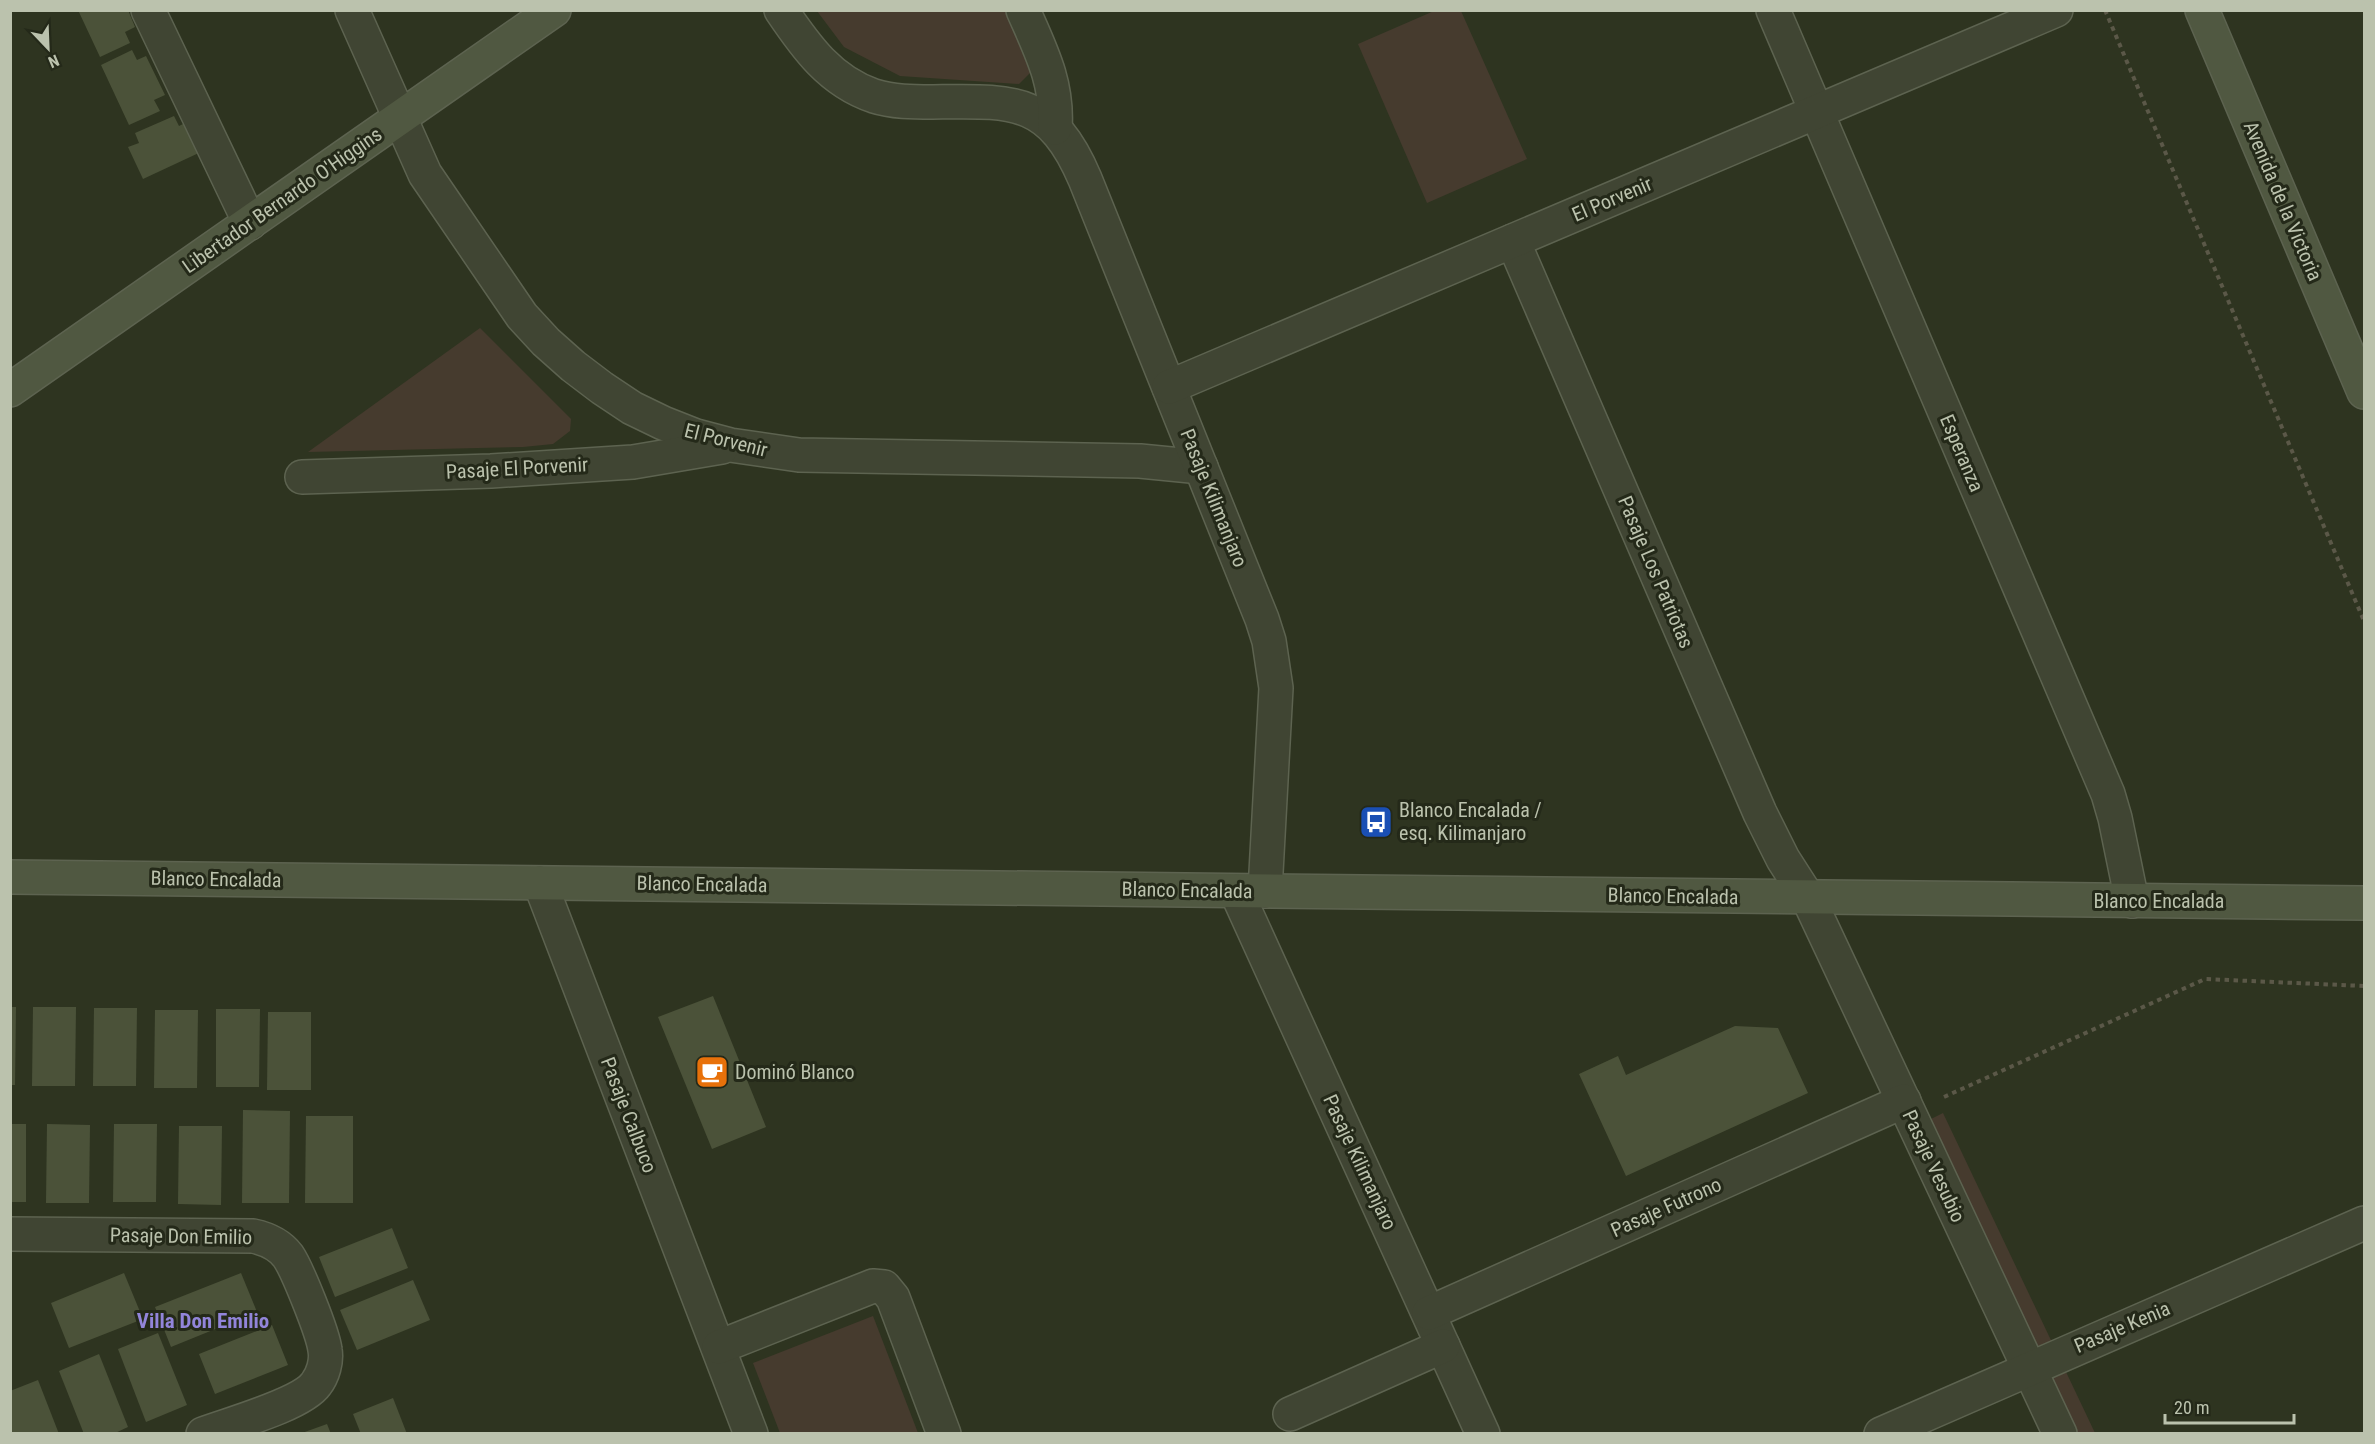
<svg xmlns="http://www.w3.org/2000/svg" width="2375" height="1444" font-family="'Roboto Condensed',sans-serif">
  <rect width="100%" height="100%" fill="#2e3420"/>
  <!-- green -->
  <g fill="#463b2e">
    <path d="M817,11H1020L1042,61L1019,84L900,76L844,47Z"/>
    <path d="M1434,11H1461L1527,159L1427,203L1358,44Z"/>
    <path d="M480,328L571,419L570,431L553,444L523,447L308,452Z"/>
    <path d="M1943,1113L2095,1433H2068L1921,1124Z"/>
    <path d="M873,1316L918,1433H780L753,1363Z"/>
  </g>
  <!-- building -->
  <g fill="#4b5239">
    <path d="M78,10H128L135,27L125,32L130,43L100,57Z"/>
    <path d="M132,50L137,60L146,56L165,95L154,100L160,111L129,125L101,65Z"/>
    <path d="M174,116L179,126L189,121L203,151L143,179L128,147L139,143L135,133Z"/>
    <path d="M713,996L766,1127L712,1149L658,1017Z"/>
    <path d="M10,1007H16L15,1085H10Z"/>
    <path d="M33,1007H76L75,1086H32Z"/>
    <path d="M94,1008H137L136,1086H93Z"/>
    <path d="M216,1009H260L259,1087H216Z"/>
    <path d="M155,1010H198L197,1088H154Z"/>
    <path d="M268,1012H311V1090H267Z"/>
    <path d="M1735,1026L1778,1028L1808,1093L1626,1176L1579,1074L1618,1056L1626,1075Z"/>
    <path d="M243,1110L290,1111L289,1203H242Z"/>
    <path d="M306,1116H353V1203H305Z"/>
    <rect x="10" y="1124" width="16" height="78"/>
    <path d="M47,1124L90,1125L89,1203H46Z"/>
    <path d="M114,1124H157L156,1202H113Z"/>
    <path d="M179,1126H222L221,1205L178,1204Z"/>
    <path d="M392,1228L408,1268L335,1297L319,1257Z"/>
    <path d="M124,1273L143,1319L69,1348L51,1303Z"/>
    <path d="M241,1273L257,1312L171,1347L155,1307Z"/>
    <path d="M413,1280L430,1320L357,1350L340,1310Z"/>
    <path d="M272,1325L288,1365L215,1394L199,1354Z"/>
    <path d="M158,1333L187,1405L146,1422L118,1349Z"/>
    <path d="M99,1354L128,1427L113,1434H84L59,1371Z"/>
    <path d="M38,1380L59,1434H12L10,1428V1391Z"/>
    <path d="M393,1398L407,1434H361L353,1414Z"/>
    <path d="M327,1424L331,1434H303L302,1433Z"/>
  </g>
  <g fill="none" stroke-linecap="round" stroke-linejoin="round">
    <!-- street casing -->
    <g stroke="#5d6350" stroke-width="36">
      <g id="street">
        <path d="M148,10L250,223"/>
        <path d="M352,10L425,174L522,316L546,342L573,366L602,388L632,408L663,423L696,436L730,445L799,455L1140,461L1201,467"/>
        <path d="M781,10C806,47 830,81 874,96C893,102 913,102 933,102C1013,101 1050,97 1085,179L1262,619L1269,641L1276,688L1265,891"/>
        <path d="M1023,10C1041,51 1058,83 1055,128"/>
        <path d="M1773,10L2108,794L2115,818L2132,901"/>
        <path d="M1513,241L1760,813L1783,859L1808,898L2060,1434"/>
        <path d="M1169,387L2056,10"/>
        <path d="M302,477L491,471L633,462L722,447"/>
        <path d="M540,883L751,1434"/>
        <path d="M1236,891L1483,1434"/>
        <path d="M10,1234L253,1236C267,1239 279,1244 288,1256C297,1269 323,1333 325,1350C327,1361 323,1375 316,1384C301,1405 229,1424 203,1434"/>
        <path d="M1429,1313L1904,1101"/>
        <path d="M719,1347L873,1286L884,1287L893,1298L944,1434"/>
        <path d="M1290,1414L1443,1346"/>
        <path d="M1881,1434L2364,1223"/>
      </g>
    </g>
    <!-- secondary casing -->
    <g stroke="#5d6350" stroke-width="36">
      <g id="secondary">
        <path d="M2202,10L2364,392"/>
        <path d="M10,390L554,10"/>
        <path d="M10,877L2364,903"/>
      </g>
    </g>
    <!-- path -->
    <g stroke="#5b5848" stroke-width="4" stroke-dasharray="4.5 4.5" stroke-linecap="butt">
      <path d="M2105,10L2364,621"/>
      <path d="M1944,1097L2205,979L2364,986"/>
    </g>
    <!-- street -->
    <use href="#street" stroke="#404533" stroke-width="33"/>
    <!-- secondary -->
    <use href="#secondary" stroke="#505841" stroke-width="33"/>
  </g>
  <!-- icons -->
  <defs>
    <g id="bus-square" transform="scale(1.725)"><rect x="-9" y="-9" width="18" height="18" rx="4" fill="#1a4fb4" stroke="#242919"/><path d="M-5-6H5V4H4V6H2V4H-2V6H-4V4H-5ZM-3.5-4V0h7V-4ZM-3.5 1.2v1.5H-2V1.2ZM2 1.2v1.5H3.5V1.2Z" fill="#fff"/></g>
    <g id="cafe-square" transform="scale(1.725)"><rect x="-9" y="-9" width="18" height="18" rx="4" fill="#e8710a" stroke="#242919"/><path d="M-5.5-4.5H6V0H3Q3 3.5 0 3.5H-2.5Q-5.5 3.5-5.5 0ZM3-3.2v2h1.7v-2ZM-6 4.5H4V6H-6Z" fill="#fff"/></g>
  </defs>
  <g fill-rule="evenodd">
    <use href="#bus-square" x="1376" y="822"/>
    <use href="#cafe-square" x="712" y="1072"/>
  </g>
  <g text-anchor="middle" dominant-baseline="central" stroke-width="6" stroke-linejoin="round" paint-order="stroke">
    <!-- street labels -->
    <g font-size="20" fill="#bbc2ad" stroke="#242919">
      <text transform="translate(1612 199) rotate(-23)">El Porvenir</text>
      <text transform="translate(282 200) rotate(-35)">Libertador Bernardo O'Higgins</text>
      <text transform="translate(2283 201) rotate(67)">Avenida de la Victoria</text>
      <text transform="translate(726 440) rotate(14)">El Porvenir</text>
      <text transform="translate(1962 453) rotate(67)">Esperanza</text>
      <text transform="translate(517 468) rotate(-3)">Pasaje El Porvenir</text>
      <text transform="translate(1214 498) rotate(68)">Pasaje Kilimanjaro</text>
      <text transform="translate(1656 572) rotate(67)">Pasaje Los Patriotas</text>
      <text transform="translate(216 879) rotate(1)">Blanco Encalada</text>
      <text transform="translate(702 884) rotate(1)">Blanco Encalada</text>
      <text transform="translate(1187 890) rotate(1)">Blanco Encalada</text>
      <text transform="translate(1673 896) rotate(1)">Blanco Encalada</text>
      <text x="2159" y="901">Blanco Encalada</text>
      <text transform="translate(629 1115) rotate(69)">Pasaje Calbuco</text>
      <text transform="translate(1360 1162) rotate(65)">Pasaje Kilimanjaro</text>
      <text transform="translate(1934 1166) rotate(65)">Pasaje Vesubio</text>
      <text transform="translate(1666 1207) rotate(-24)">Pasaje Futrono</text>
      <text transform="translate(181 1236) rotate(1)">Pasaje Don Emilio</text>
      <text transform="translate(2122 1327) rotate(-23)">Pasaje Kenia</text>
    </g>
    <!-- poi labels -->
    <g font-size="20" fill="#bbc2ad" stroke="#242919" text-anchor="start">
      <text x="1399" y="810">Blanco Encalada /<tspan x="1399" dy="23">esq. Kilimanjaro</tspan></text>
      <text x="735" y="1072">Dominó Blanco</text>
    </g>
    <!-- neighbourhood labels -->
    <g font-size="21" font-weight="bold" fill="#9285da" stroke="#242919">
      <text x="203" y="1321">Villa Don Emilio</text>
    </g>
  </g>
  <!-- border -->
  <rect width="2375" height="1444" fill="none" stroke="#bbc2ad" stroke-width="24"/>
  <!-- north arrow -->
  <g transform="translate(48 48) rotate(157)" stroke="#242919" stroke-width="4.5" paint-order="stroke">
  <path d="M0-4.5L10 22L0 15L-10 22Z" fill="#bbc2ad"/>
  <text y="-9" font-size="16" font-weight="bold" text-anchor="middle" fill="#bbc2ad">N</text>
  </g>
  <!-- scale -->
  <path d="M2165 1414v9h129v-9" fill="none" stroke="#bbc2ad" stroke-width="3"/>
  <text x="2174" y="1414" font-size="18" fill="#bbc2ad" stroke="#242919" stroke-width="4.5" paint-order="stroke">20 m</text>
</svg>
